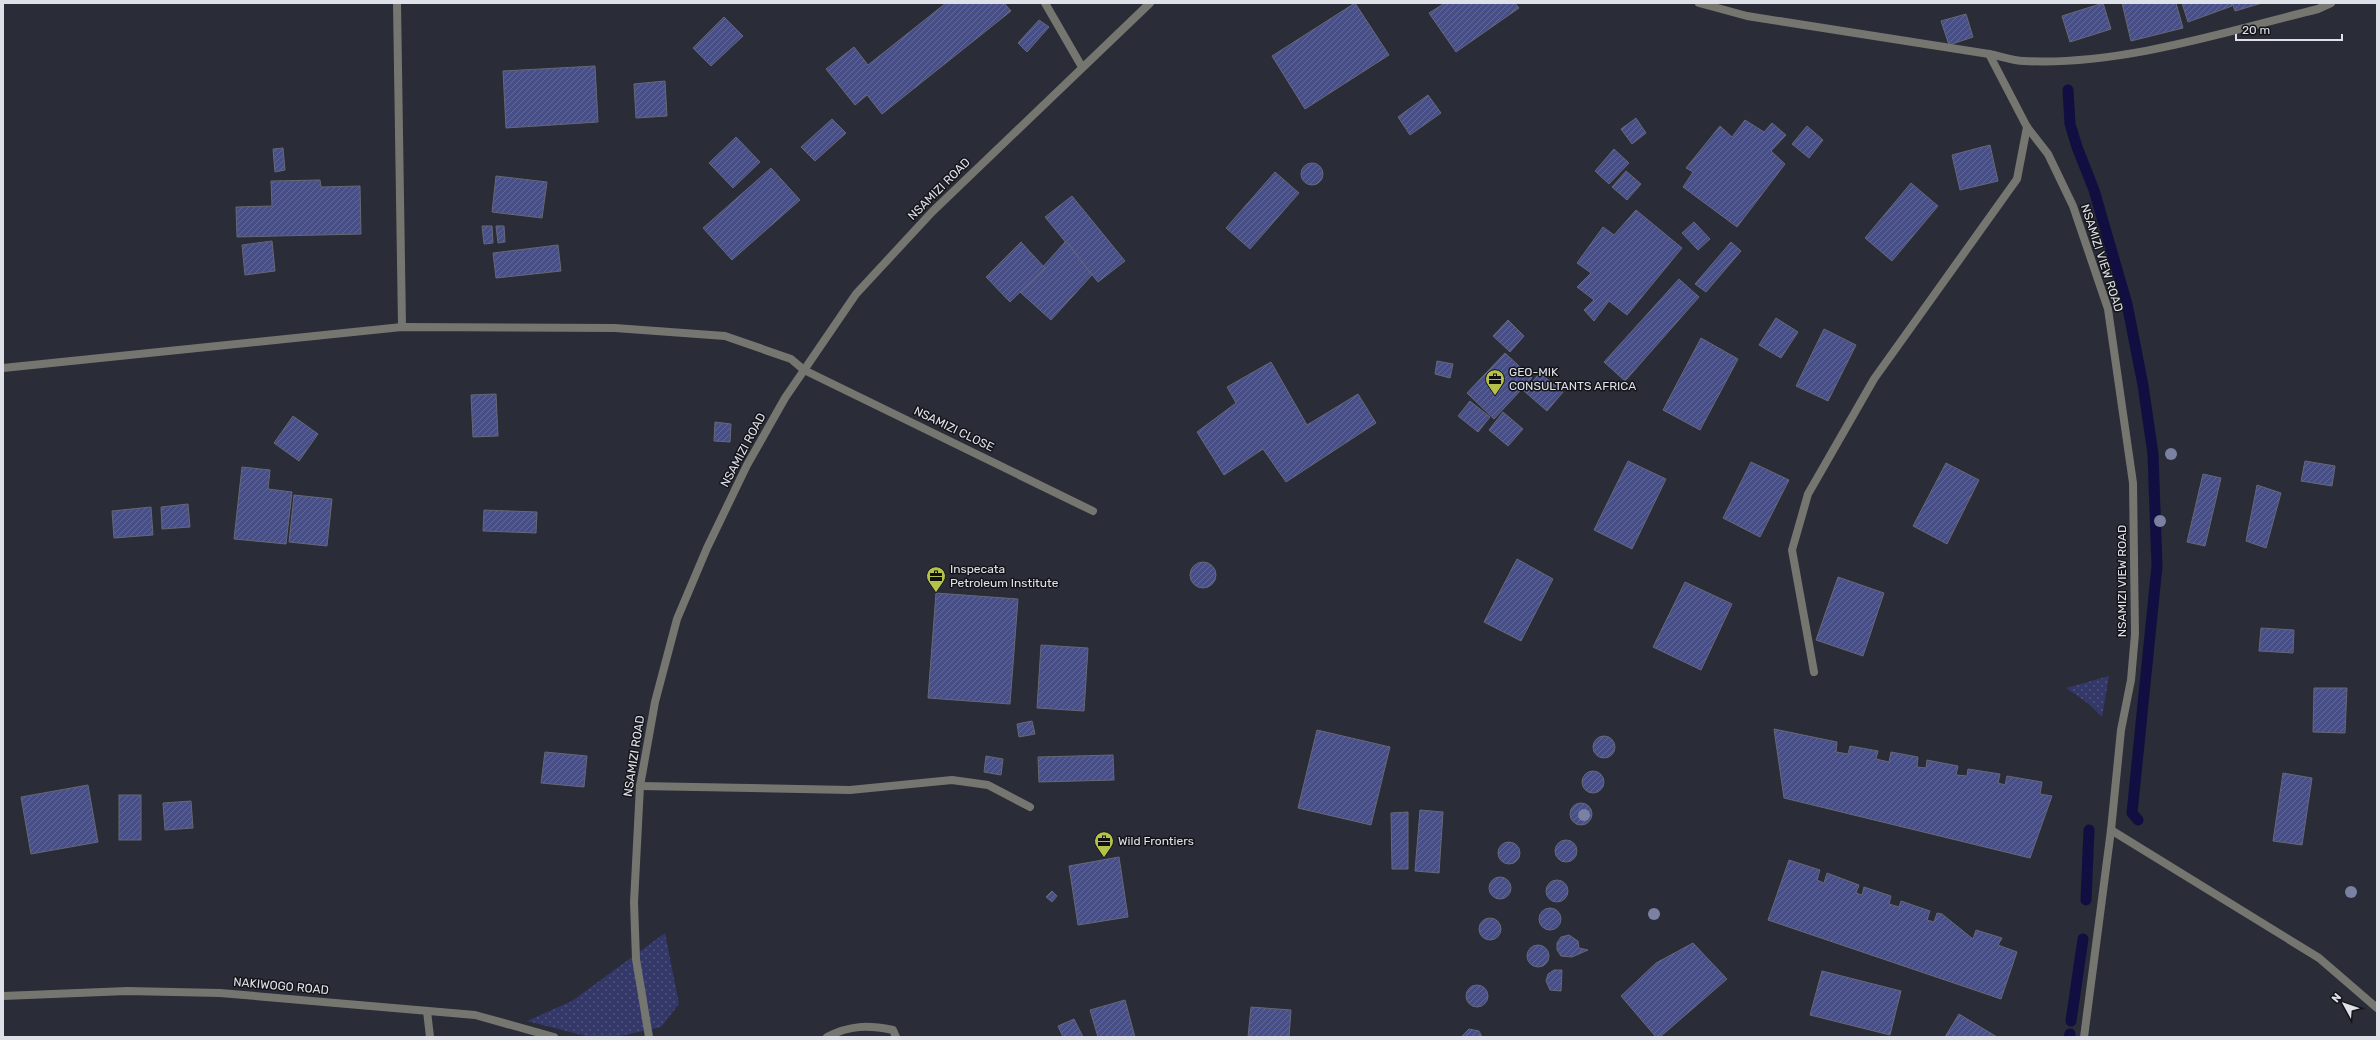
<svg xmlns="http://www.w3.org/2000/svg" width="2380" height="1040" font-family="Rubik,sans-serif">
  <defs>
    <pattern id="grass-dots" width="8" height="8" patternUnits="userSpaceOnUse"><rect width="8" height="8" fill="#333869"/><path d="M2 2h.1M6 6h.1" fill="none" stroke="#50547e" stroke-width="1.8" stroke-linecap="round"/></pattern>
    <pattern id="building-hatch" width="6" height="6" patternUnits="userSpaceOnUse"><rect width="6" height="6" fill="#484f86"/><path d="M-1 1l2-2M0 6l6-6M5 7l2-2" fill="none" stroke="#626897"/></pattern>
  </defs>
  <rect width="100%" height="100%" fill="#2a2c37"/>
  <!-- grass -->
  <g fill="url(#grass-dots)">
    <path d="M2109,676L2102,717L2089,704L2066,688Z"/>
    <path d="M665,933L679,1004L661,1027L616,1037H590L527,1021L572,1001Z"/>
  </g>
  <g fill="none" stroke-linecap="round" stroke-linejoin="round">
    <!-- stream -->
    <g stroke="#110f41" stroke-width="11">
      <path d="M2068,90L2070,124L2077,147L2094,190L2127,304L2143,385L2153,454L2157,566L2132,813L2138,820"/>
      <path d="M2086,900L2089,830"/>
      <path d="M2071,1021L2083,939"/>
      <path d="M2069,1037L2070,1034"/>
    </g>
  </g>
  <!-- building -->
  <g fill="url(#building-hatch)" stroke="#666875">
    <path d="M946,3H1004L1011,11L882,114L867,95L855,105L826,69L854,47L868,65Z"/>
    <path d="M1355,3L1389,55L1305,109L1272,56Z"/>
    <path d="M1445,3H1515L1519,8L1456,52L1429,13Z"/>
    <path d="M2103,3L2111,29L2070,42L2062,16Z"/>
    <path d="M2122,3H2176L2183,28L2131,41Z"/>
    <path d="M2182,3H2231L2232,6L2188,22Z"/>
    <path d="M2232,3H2262L2235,11Z"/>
    <path d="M1966,14L1973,37L1949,45L1941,21Z"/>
    <path d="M724,17L743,36L711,66L693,48Z"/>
    <path d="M1039,20L1049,27L1027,52L1018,43Z"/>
    <path d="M595,66L598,122L506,128L503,71Z"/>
    <path d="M665,81L667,116L636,118L634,84Z"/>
    <path d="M1428,95L1441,113L1410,135L1398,117Z"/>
    <path d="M1636,118L1646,133L1632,144L1621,129Z"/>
    <path d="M832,119L846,133L815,161L801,147Z"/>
    <path d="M1745,120L1764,132L1772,123L1786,135L1771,151L1785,164L1737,227L1683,187L1693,172L1686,168L1720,126L1732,137Z"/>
    <path d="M1807,126L1823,140L1809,158L1792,144Z"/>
    <path d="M736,137L760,162L733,188L709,163Z"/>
    <path d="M1990,145L1998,181L1960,190L1952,155Z"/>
    <path d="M283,148L285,170L275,172L273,149Z"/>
    <path d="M1614,149L1629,163L1609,184L1595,171Z"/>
    <circle cx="1312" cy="174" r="11"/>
    <path d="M771,168L800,200L732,260L703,228Z"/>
    <path d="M1626,171L1641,184L1627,200L1612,187Z"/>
    <path d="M1275,172L1299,193L1250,249L1226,228Z"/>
    <path d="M496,176L547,182L542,218L492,212Z"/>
    <path d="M320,180L321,187L360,186L361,234L237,237L236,207L272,206L271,181Z"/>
    <path d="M1911,183L1938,206L1892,261L1865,238Z"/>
    <path d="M1072,196L1125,261L1098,282L1045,217Z"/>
    <path d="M1636,210L1682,248L1627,315L1609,301L1594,321L1584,310L1594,300L1577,287L1591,273L1577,263L1603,227L1614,235Z"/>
    <path d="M1694,222L1710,239L1698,250L1682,233Z"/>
    <path d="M482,226H492L493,243L484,244Z"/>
    <path d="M496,226H504L505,242L498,243Z"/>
    <path d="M272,241L275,271L245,275L242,245Z"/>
    <path d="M1066,241L1092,275L1051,320L1020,292Z"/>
    <path d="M1021,242L1045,268L1010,302L986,277Z"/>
    <path d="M1731,242L1741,251L1706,292L1695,284Z"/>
    <path d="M558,245L561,271L496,278L493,253Z"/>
    <path d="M1679,279L1699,297L1625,381L1604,362Z"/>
    <path d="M1776,318L1798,332L1781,358L1759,345Z"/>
    <path d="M1508,320L1524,336L1510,352L1493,336Z"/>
    <path d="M1824,329L1856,345L1828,401L1796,386Z"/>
    <path d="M1701,338L1738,359L1700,430L1663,410Z"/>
    <path d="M1505,353L1532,378L1494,419L1467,393Z"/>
    <path d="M1437,361L1453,364L1450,378L1435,374Z"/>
    <path d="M1271,362L1307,425L1358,394L1376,423L1286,482L1263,449L1224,475L1197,432L1236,403L1227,387Z"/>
    <path d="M1540,373L1563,392L1547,411L1524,391Z"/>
    <path d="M496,394L498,436L473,437L471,395Z"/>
    <path d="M1470,401L1490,417L1478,432L1458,416Z"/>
    <path d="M1503,412L1523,429L1508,446L1489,430Z"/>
    <path d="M293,416L318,434L299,461L274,443Z"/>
    <path d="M715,422L731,424L730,442L714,441Z"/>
    <path d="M1628,461L1666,479L1632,549L1594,530Z"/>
    <path d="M2305,461L2335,466L2332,486L2301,481Z"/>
    <path d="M1751,462L1789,480L1760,537L1723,518Z"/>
    <path d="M1946,463L1979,480L1947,544L1913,526Z"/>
    <path d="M242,467L270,470L268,489L292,492L286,544L234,539Z"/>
    <path d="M2203,474L2221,478L2205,546L2187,542Z"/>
    <path d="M2257,485L2281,493L2266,548L2246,541Z"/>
    <path d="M294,495L332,499L327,546L289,542Z"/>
    <path d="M188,504L190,527L162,529L161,507Z"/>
    <path d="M151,507L153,535L114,538L112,511Z"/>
    <path d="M484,510L537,512L536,533L483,531Z"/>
    <path d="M1517,559L1553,579L1521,641L1484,622Z"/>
    <circle cx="1203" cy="575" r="13"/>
    <path d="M1838,577L1884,593L1863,656L1816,640Z"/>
    <path d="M1685,582L1732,604L1701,670L1653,647Z"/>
    <path d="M936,593L1018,599L1010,704L928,698Z"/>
    <path d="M2261,628L2294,630L2293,653L2259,651Z"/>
    <path d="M1041,645L1088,648L1084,711L1037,708Z"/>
    <path d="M2314,688H2347L2345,733L2313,732Z"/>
    <path d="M1032,721L1035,734L1019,737L1017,724Z"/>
    <path d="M1774,729L1837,742L1836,752L1848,754L1850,746L1878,751L1876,759L1889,762L1891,752L1918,757L1917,767L1926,768L1927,760L1958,766L1956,775L1967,776L1968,769L2000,774L1998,783L2005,785L2007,776L2042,782L2040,794L2052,796L2030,858L1784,798Z"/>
    <path d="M1317,730L1390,747L1371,825L1298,808Z"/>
    <circle cx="1604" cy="747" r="11"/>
    <path d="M545,752L587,756L584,787L541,783Z"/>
    <path d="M1113,755L1114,780L1039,782L1038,757Z"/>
    <path d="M986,756L1003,759L1001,775L984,772Z"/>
    <circle cx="1593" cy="782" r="11"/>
    <path d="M2283,773L2312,778L2302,845L2273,841Z"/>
    <path d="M88,785L98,842L31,854L21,797Z"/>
    <rect x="119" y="795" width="22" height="45"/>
    <path d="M191,801L193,828L165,830L163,803Z"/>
    <circle cx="1581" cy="814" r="11"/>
    <path d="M1420,810L1443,812L1439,873L1415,871Z"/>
    <path d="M1408,812V869H1392L1391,813Z"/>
    <circle cx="1566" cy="851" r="11"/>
    <circle cx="1509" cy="853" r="11"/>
    <path d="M1119,857L1128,917L1078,925L1069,866Z"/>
    <path d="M1789,860L1820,870L1817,880L1824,883L1827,873L1859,885L1856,893L1862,895L1864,887L1891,896L1889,904L1899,907L1901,901L1930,911L1927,920L1934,922L1937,913L1942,914L1973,939L1976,930L2002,938L1998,945L2017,952L2001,999L1768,920Z"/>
    <circle cx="1500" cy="888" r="11"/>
    <circle cx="1557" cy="891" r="11"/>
    <path d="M1052,891L1057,896L1052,902L1046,897Z"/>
    <circle cx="1550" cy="919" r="11"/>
    <circle cx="1490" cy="929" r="11"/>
    <path d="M1569,935L1578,941L1579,948L1588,950L1572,957L1561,956L1557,950V943L1561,937Z"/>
    <path d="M1693,943L1727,979L1660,1037H1656L1621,996L1656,963Z"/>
    <circle cx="1538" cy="956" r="11"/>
    <path d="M1554,970H1562L1561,991L1550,990L1546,981L1548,974Z"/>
    <path d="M1822,971L1901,991L1890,1035L1810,1015Z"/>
    <circle cx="1477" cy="996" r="11"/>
    <path d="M1125,1000L1135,1037H1098L1090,1010Z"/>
    <path d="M1251,1007L1291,1010L1289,1037H1248Z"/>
    <path d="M1959,1014L1997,1037H1945Z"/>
    <path d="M1074,1019L1083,1037H1063L1058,1026Z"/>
    <path d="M1469,1029L1479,1031L1482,1037H1461Z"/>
  </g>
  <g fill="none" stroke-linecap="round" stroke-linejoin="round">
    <!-- service -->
    <path stroke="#757670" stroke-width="8" d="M427,1011L430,1037"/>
    <!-- minor -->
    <g stroke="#757670" stroke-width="8">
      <path d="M397,3L402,327"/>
      <path d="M1045,3L1082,67"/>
      <path d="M1699,3L1747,16L1989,54C2000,56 2013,61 2024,61C2120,66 2225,32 2318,9L2331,3"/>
      <path d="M1989,54L2027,127L2048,154L2073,206L2108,309L2133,483L2135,634L2131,680L2121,730L2111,830L2084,1037"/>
      <path d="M3,368L402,327L615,328L725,336L791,359L804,370L1093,511"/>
      <path d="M1814,672L1792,550L1808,494L1874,379L2017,179L2027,127"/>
      <path d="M640,786L850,790L952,780L988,785L1030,807"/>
      <path d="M2111,830L2319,958L2377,1008"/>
      <path d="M3,996L127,991L220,993L475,1015L554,1037"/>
      <path d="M827,1037C850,1025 868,1025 893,1030L896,1037"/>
    </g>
    <!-- tertiary -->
    <path stroke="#757670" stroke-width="8" d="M649,1037L636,959L634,902L640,786L655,702L677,619L707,548L747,465L785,398L856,294L932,212L1150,3"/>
  </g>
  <!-- trees -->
  <g fill="#7b81a3">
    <circle cx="2171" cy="454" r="6"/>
    <circle cx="2160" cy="521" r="6"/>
    <circle cx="1584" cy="815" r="6"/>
    <circle cx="2351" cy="892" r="6"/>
    <circle cx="1654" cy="914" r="6"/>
  </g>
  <!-- icons -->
  <defs>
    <g id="office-pin" transform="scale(1)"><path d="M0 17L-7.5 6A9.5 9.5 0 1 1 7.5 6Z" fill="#b4c24a" stroke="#14151a"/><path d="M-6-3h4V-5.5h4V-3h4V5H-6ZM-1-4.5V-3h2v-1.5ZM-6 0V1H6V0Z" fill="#111"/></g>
  </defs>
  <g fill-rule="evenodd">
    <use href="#office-pin" x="1495" y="379"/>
    <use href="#office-pin" x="936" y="576"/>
    <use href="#office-pin" x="1104" y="841"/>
  </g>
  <g text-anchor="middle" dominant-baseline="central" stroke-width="3" stroke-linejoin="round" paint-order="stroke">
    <!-- street labels -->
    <g font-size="12" fill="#dfe1e8" stroke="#14151a">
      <text transform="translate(939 189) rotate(-45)">NSAMIZI ROAD</text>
      <text transform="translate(2102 258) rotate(72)">NSAMIZI VIEW ROAD</text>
      <text transform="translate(954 429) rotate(26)">NSAMIZI CLOSE</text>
      <text transform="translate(743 450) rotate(-62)">NSAMIZI ROAD</text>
      <text transform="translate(2122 581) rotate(-90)">NSAMIZI VIEW ROAD</text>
      <text transform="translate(634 756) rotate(-81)">NSAMIZI ROAD</text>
      <text transform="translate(281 986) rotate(5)">NAKIWOGO ROAD</text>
    </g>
    <!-- poi labels -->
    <g font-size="12" fill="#dfe1e8" stroke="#14151a" text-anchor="start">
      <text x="1509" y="372">GEO-MIK<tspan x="1509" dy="14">CONSULTANTS AFRICA</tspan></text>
      <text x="950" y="569">Inspecata<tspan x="950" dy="14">Petroleum Institute</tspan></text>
      <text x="1118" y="841">Wild Frontiers</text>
    </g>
  </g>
  <!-- border -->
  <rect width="2380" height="1040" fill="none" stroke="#dfe1e8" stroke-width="8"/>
  <!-- north arrow -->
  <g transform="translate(2344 1004) rotate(310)" stroke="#14151a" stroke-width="3" paint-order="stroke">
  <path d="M0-3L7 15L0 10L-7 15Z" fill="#dfe1e8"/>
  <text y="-6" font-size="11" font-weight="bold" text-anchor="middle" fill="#dfe1e8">N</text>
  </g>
  <!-- scale -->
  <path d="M2236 34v6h106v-6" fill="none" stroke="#dfe1e8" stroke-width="2"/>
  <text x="2242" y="34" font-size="12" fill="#dfe1e8" stroke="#14151a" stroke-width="3" paint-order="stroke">20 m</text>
</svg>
